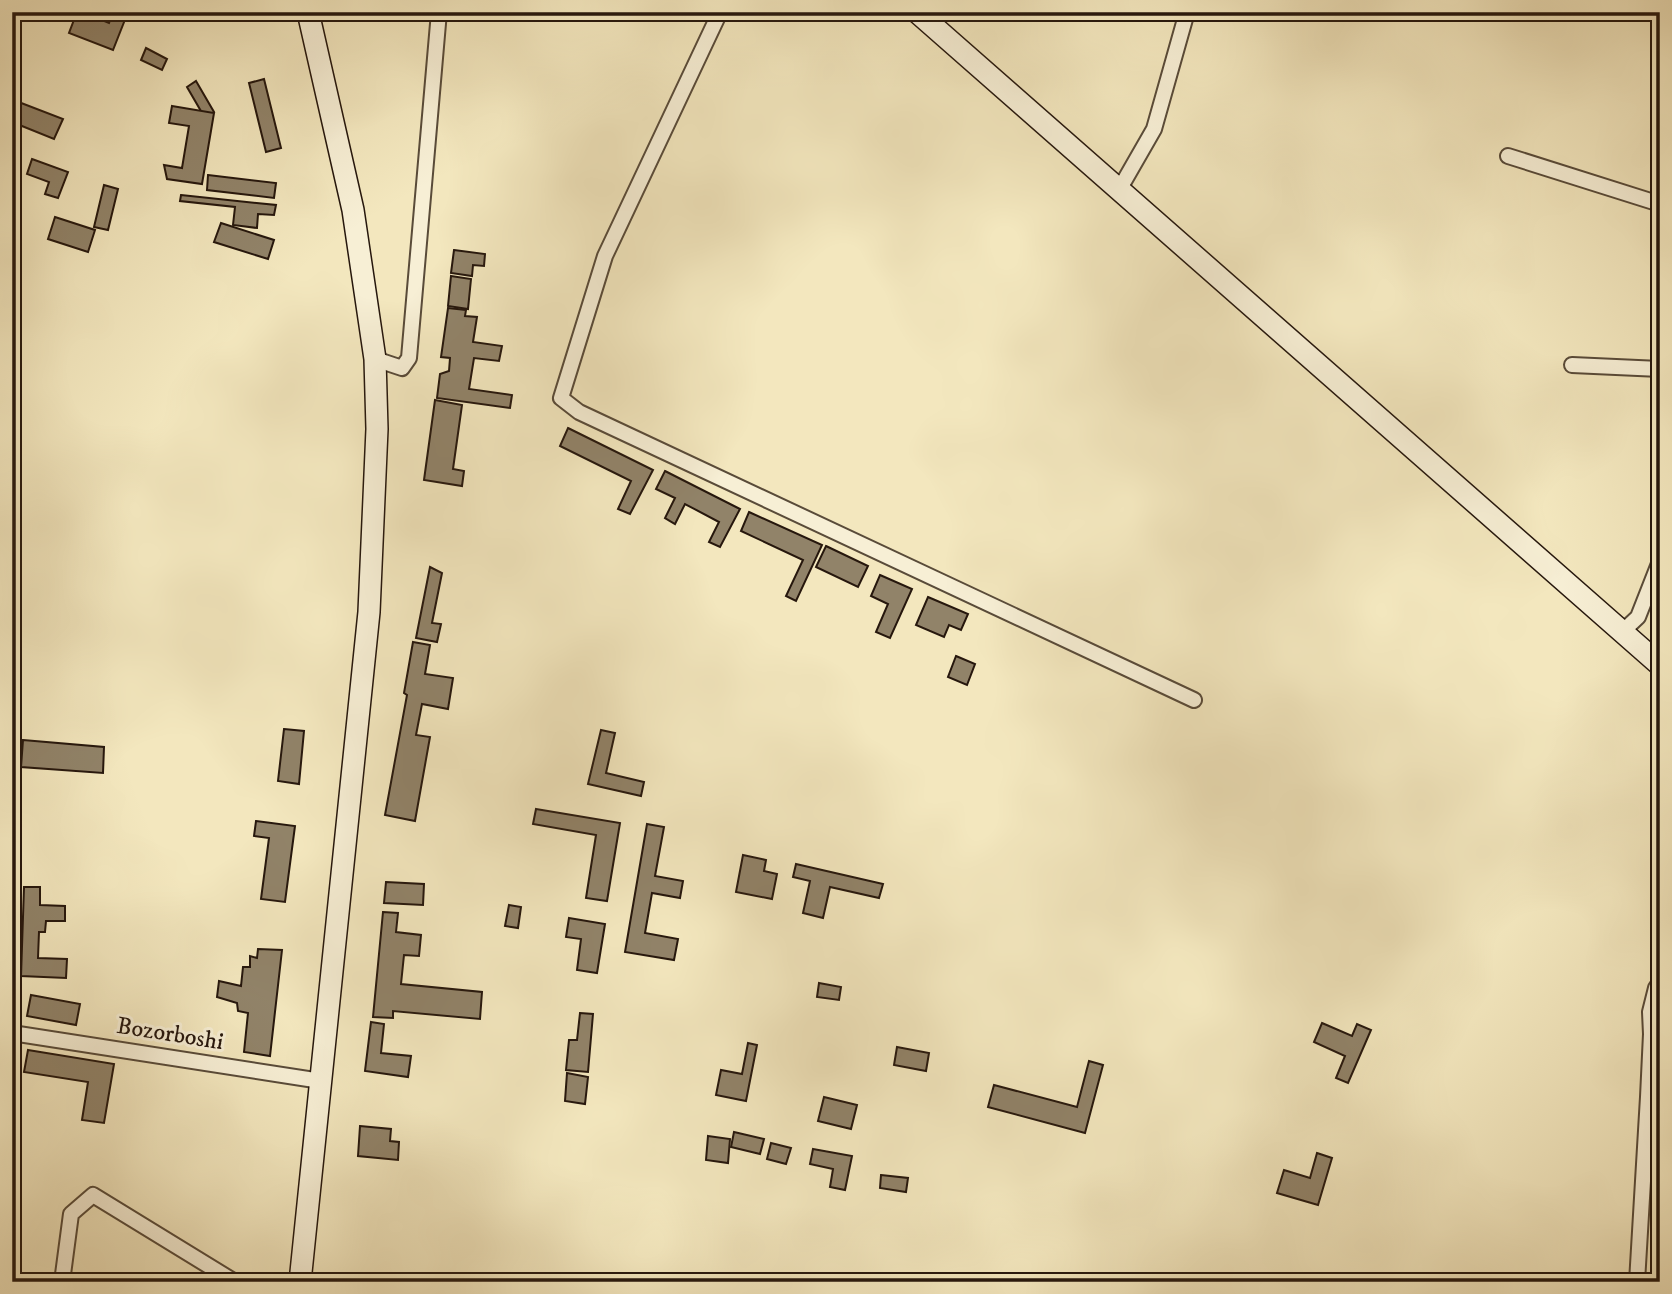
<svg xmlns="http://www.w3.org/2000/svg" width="1672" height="1294" font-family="'IM FELL DW Pica',serif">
  <rect width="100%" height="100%" fill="#f3e7be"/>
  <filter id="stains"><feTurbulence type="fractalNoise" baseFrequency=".00286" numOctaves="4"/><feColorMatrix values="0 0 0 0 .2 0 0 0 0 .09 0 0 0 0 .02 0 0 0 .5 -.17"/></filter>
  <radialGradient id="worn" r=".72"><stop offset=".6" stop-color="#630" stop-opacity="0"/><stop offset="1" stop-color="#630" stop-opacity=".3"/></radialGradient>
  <!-- building -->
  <g fill="#918369" stroke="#26170d" stroke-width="2">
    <path d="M77,12H82L109,23L113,12H128L113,50L69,33Z"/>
    <path d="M146,48L167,59L162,70L141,60Z"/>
    <path d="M264,79L281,148L266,152L249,83Z"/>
    <path d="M196,81L214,112L205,118L187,87Z"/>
    <path d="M16,101L63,119L54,139L12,122V111Z"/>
    <path d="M172,106L214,113L202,184L167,179L164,165L182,168L189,126L169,123Z"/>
    <path d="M32,159L68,172L58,198L45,194L49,182L27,174Z"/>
    <path d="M208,175L276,183L274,198L207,190Z"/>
    <path d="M104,185L118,189L108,230L94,227Z"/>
    <path d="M181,195L276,205L274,215L258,214L257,228L233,225L235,207L180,201Z"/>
    <path d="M55,217L95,230L88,252L48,239Z"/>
    <path d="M221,223L274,240L268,259L214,242Z"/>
    <path d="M454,250L485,254L484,266L473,265L472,276L451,273Z"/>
    <path d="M451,276L471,279L468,309L448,306Z"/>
    <path d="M448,308L466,310L465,316L477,317L473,342L502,346L499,361L474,358L469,389L512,395L510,408L437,398L440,374L449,371L450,358L441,357Z"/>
    <path d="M435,400L462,405L453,469L464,471L462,486L424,480Z"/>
    <path d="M568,428L653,470L630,514L618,509L631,481L560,446Z"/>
    <path d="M665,471L740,509L720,547L709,542L719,522L685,504L675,524L665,518L675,498L656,489Z"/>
    <path d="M749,512L822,545L796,601L786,596L803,560L741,531Z"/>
    <path d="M826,546L868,566L858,587L816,567Z"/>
    <path d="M430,567L442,573L432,623L441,624L437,642L416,638Z"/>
    <path d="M880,575L912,589L890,638L876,632L888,604L871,596Z"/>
    <path d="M928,597L968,614L961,630L949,625L944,637L916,625Z"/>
    <path d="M413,642L430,645L425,674L453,678L448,709L422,704L416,735L430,737L415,821L385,815L407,695L404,693Z"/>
    <path d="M956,656L975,664L967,685L948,677Z"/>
    <path d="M284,729L304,731L299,784L278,781Z"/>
    <path d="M601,730L615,733L606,773L644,782L641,796L588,784Z"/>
    <path d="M23,740L104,747L103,773L21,767Z"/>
    <path d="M536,809L620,823L607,901L586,898L596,835L533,824Z"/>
    <path d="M256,821L295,826L285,902L261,899L269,838L254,836Z"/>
    <path d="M647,824L664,827L655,876L683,881L680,898L652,893L645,933L678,939L674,960L625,952Z"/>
    <path d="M743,855L766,860L764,871L777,874L772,899L736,892Z"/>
    <path d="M796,864L883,884L879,898L830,887L823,918L803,913L810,881L793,877Z"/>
    <path d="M386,882L424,884L423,905L384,903Z"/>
    <path d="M24,887H40V905L65,906V921H46L45,932H39L38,958L67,959L66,978L21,976Z"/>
    <path d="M509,905L521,907L518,928L505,926Z"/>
    <path d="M383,912L398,913L396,932L421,935L419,956L404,955L401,984L482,992L480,1019L393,1011V1018L373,1017Z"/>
    <path d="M569,918L605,924L597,973L577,970L581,939L566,937Z"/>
    <path d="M258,949L282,950L270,1056L244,1052L248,1013L238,1011L237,1003L217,997L219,981L241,986L243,967H250V956L257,958Z"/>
    <path d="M819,983L841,987L839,1000L817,997Z"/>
    <path d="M31,995L80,1004L76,1025L27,1016Z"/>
    <path d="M580,1013L593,1014L588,1072L566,1070L569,1040H577Z"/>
    <path d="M371,1022L384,1024L381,1053L411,1056L408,1077L365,1071Z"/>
    <path d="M1322,1023L1352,1036L1357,1024L1371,1030L1348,1083L1336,1078L1345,1056L1314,1042Z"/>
    <path d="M748,1043L757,1045L746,1101L716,1095L721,1070L742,1074Z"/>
    <path d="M897,1047L929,1053L926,1071L894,1065Z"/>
    <path d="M28,1050L114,1064L104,1123L82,1120L88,1082L24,1072Z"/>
    <path d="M1089,1061L1103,1065L1085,1133L988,1107L994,1085L1077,1107Z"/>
    <path d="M567,1073L588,1077L585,1104L565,1101Z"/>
    <path d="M824,1097L857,1105L851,1129L818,1121Z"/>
    <path d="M360,1126L391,1129L390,1141L399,1142L398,1160L358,1156Z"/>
    <path d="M734,1132L764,1139L760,1154L731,1147Z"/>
    <path d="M708,1136L730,1139L728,1163L706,1160Z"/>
    <path d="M771,1143L791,1148L786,1164L767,1159Z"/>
    <path d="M813,1149L852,1156L845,1190L830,1187L833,1169L810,1164Z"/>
    <path d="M1317,1153L1332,1158L1318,1205L1277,1193L1284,1170L1310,1178Z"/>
    <path d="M881,1175L908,1178L906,1192L880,1188Z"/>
  </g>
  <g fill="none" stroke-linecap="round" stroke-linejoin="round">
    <!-- street casing -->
    <g stroke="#594b39" stroke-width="18">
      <g id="street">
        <path d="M720,12L605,256L561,398L579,412L1194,700"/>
        <path d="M1508,156L1660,204"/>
        <path d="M1119,190L1154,129L1187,12"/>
        <path d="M375,359L402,368L409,358L439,12"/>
        <path d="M1572,365L1660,369"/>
        <path d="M1622,632L1638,617L1660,561"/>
        <path d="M12,1033L321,1081"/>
        <path d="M62,1282L71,1214L93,1195L235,1282"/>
        <path d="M1637,1282L1648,1097L1651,1034L1650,1012L1656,988L1660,982"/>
      </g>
    </g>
    <!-- secondary casing -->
    <g stroke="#26170d" stroke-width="24">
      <g id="secondary">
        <path d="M917,12L1660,665"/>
        <path d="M300,1282L369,612L377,429L375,359L353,210L308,12"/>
      </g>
    </g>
    <!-- street -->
    <use href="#street" stroke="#f7efd5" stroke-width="14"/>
    <!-- secondary -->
    <use href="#secondary" stroke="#f7efd5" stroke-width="21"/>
  </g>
  <g text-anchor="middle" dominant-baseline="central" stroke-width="6" stroke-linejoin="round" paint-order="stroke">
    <!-- street labels -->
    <g font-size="24" fill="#26170d" stroke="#f7efd5">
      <text transform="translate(170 1034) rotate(9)">Bozorboshi</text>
    </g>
  </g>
  <!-- margin -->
  <rect width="1672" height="1294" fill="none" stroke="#f3e7be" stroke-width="42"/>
  <rect x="14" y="14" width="1644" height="1266" fill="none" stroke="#26170d" stroke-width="3.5"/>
  <rect x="21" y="21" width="1630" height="1252" fill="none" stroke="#26170d" stroke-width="2"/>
  <rect width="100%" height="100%" filter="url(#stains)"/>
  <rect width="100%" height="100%" fill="url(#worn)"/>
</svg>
